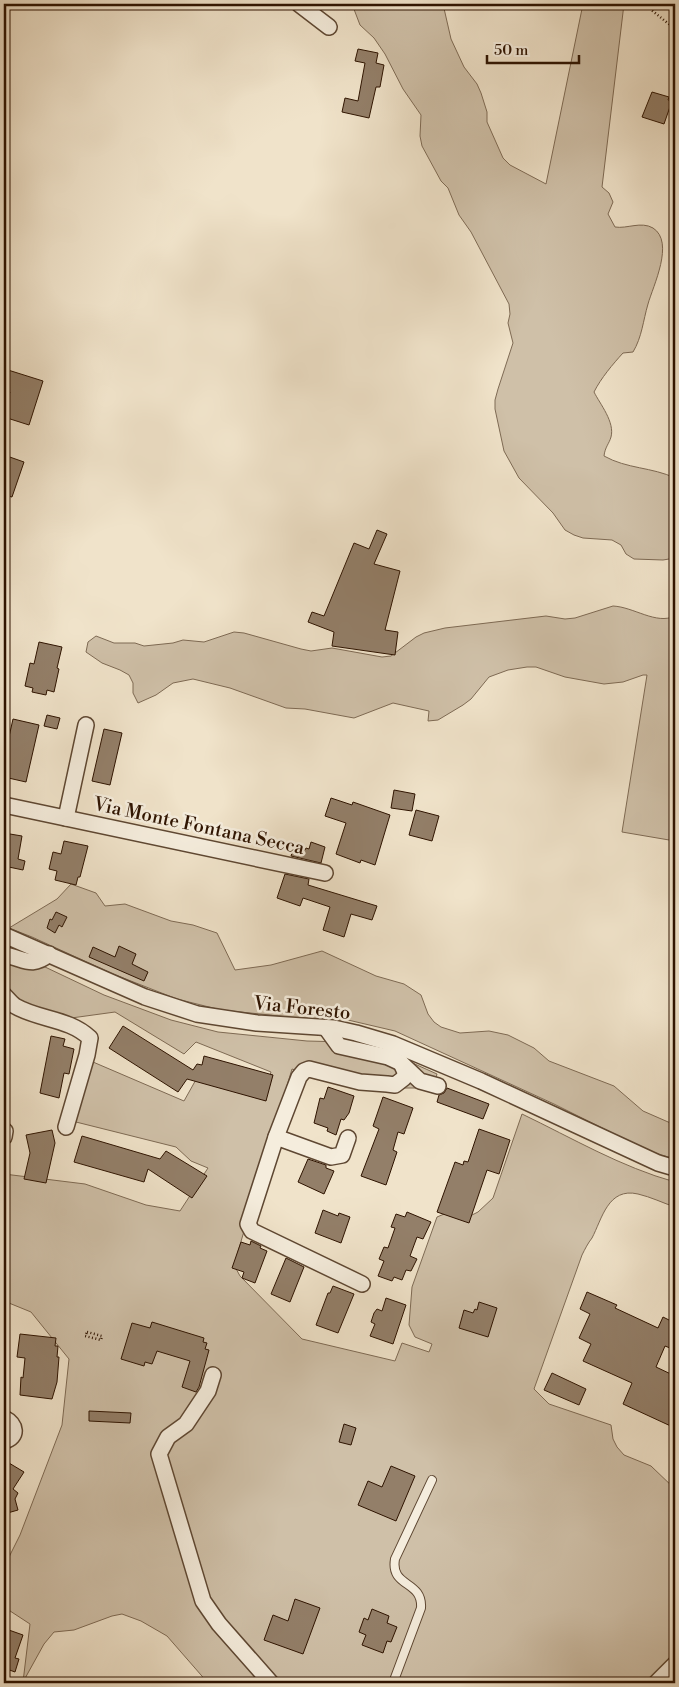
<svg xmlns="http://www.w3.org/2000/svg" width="679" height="1687" font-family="'Libre Bodoni',serif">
  <rect width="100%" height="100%" fill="#f0e3ca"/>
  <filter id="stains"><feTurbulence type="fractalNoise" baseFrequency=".004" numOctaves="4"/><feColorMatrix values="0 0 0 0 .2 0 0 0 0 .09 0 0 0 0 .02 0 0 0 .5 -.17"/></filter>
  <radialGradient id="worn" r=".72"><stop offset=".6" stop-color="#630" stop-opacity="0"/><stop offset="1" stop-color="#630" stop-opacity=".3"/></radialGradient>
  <!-- green -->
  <g fill="#cfc0a8" stroke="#7e6a54">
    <path d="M352,4H443L451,39L464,67L477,84L481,93L487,112V122L503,158L510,165L546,184L583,4H624L602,187L609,193L613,202L608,214L615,227C627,229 641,221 653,228C675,242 653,286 648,304C643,321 642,337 633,352L623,353C613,364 601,378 594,392C600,404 615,422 611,437C609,444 605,447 604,456C627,469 652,467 675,478V558L663,560L634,559L626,554L621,545L612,540L583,538L574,535L565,530L553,513L519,478L504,451L495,409V400L498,389L513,343L508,323L510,314L509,304L471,232L459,215L448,188L441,181L422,146L420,136L421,115L403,89L385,54L374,38L360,25Z"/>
    <path d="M613,606C634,607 656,625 675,616V841L622,832L647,675H643L623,682L604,684L565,677L536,667H527L508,670L489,677L471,699L463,705L438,720L428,721L429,711L393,703L354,718L305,709L286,708L230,688L193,679L173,683L156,695L138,703L133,693V683L129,675L120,670L102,663L86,652L88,642L96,636L114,643H135L144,646L173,643L183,640L204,642L234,632L244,633L301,649L311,651L332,648L382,657L391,656L416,637L424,633L445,628L546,616L565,619L575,618Z"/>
    <path d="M71,884L96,893L105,906L125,904L171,921L193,925L217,933L235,970L271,965L322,951L376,976L404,984L421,995L428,1014L434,1022L441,1027L460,1033L489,1031L508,1035L534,1048L549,1061L614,1086L643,1111L675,1125V1159L658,1154L634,1144L554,1104L395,1031L348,1020L309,1019L221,1010L177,999L113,974L32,937L9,928L57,899Z"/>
    <path d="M4,951L24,957L104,995L171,1020L218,1032L307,1041L346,1042L388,1052L437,1074L433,1088H403L327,1081L292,1069L234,1265L240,1276L302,1339L395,1361L402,1343L429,1352L432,1344L415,1337L409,1325L412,1287L437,1217L449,1212L466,1218L478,1212L493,1198L522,1114C572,1138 621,1167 675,1182V1207C663,1203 651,1197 638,1194C608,1187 602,1219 592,1238C588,1243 585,1249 582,1255L534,1389L549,1404L611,1425L613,1439L617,1447L624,1455L651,1466L675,1489V1673L653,1683H208L167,1636L141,1621L122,1614L112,1616L74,1630L54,1632L44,1644L23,1682L30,1624L4,1607V1567L20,1535L62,1425L69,1359L31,1312L4,1301L5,1273L4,1271V1174L85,1184L146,1205L180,1211L208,1168L191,1161L176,1147L72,1121L86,1059L184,1101L198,1076L262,1098L271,1072L196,1042L184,1054L115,1012L64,1019H34L4,985Z"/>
  </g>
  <!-- building -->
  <g fill="#937f69" stroke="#2e1300">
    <path d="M358,49L378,53L376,63L384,65L380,87H376L369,118L342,112L345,98L358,101L365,63L355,61Z"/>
    <path d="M652,92L669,97L668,100L672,101L664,124L642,117Z"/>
    <path d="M8,370L43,381L29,425L4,417V411L10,392L4,390V384Z"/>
    <path d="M4,455L24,462L12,497L4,495Z"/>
    <path d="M377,530L387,534L374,564L400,571L385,630L398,632L395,655L332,646L334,632L308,622L312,612L324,616L354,543L369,549Z"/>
    <path d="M39,642L62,647L57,668L59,669L54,692L47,690L46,695L32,692L33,688L25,686L30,663L34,664Z"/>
    <path d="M47,715L60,718L57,729L44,726Z"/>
    <path d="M13,719L39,725L26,782L4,777V759Z"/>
    <path d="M104,729L122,733L110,785L92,781Z"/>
    <path d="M394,790L415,794L412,811L391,808Z"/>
    <path d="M331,798L352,805L353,802L390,815L375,865L361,860L360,863L336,854L346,823L325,816Z"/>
    <path d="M416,810L439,816L432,841L409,835Z"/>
    <path d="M4,833L22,836L18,859L25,861L23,870L4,866Z"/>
    <path d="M64,841L88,846L80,877H78L76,885L55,880L57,871L49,869L53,852L61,854Z"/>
    <path d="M311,842L325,847L321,863L291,856L294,847L305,850L306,848L309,849Z"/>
    <path d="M285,874L309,879L308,885L377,906L372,920L351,914L344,937L323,930L330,907L303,898L300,906L277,898Z"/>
    <path d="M56,912L67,917L62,927L59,925L55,933L47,928L50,919L52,920Z"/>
    <path d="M119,946L136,954L132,964L148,972L144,981L89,957L93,947L115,957Z"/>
    <path d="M123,1026L193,1070L197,1064L202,1065L204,1056L273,1075L266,1101L187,1079L178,1092L109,1048Z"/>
    <path d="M51,1036L65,1039L63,1046L74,1049L69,1074L64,1073L59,1098L40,1093Z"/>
    <path d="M328,1087L354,1096L349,1113L344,1120L341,1119L336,1135L327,1131L328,1128L314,1123L320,1098L324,1099Z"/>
    <path d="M447,1088L489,1104L483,1119L437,1102L439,1095L444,1093Z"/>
    <path d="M383,1097L413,1108L404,1134L398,1132L393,1150L397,1152L386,1185L361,1176L379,1129L373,1126Z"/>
    <path d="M479,1129L510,1140L499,1174L487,1170L469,1223L437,1212L455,1162L463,1165L464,1161L468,1162Z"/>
    <path d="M52,1130L55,1143L46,1183L24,1179L30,1153L26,1135Z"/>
    <path d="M82,1136L160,1159L166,1151L207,1176L192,1198L148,1169L144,1182L74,1162Z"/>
    <path d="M308,1159L326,1165V1168L334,1171L324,1194L298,1182Z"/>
    <path d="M323,1210L338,1216L339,1213L350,1217L341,1243L315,1233Z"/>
    <path d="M407,1212L431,1222L423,1239L417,1237L410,1256L417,1259L411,1271L406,1270L402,1280L394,1277L392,1281L378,1276L384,1261L379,1259L384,1247L388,1248L395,1228L391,1227L396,1214L405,1217Z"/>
    <path d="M251,1241L261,1246L260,1248L267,1251L255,1283L242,1278L244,1272L232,1268L241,1242L250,1245Z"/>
    <path d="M286,1258L304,1267L290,1302L271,1294Z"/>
    <path d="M333,1286L354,1294L338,1333L316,1325L328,1293H330Z"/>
    <path d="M587,1292L617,1305L615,1308L658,1328L663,1317L675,1323V1350L665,1346L656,1367L675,1376V1428L623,1404L632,1383L583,1361L591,1344L579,1338L590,1314L580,1309Z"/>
    <path d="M386,1298L406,1305L393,1344L370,1336L375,1324L371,1322L374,1313L377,1309L382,1311Z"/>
    <path d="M479,1302L497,1308L488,1337L459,1328L464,1310L473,1313L475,1309L477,1310Z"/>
    <path d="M152,1322L204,1338L203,1342L207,1343L205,1349L209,1350L199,1387L196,1392L182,1387L190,1361L157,1351L152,1364L145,1362L144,1366L121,1359L132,1323L150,1328Z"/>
    <path d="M20,1334L56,1338L55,1346H58L57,1357H59L57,1382L52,1399L20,1395L21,1377L23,1378L25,1358L17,1357Z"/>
    <path d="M552,1373L586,1389L579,1405L544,1390Z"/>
    <path d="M89,1411L131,1413L130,1423L89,1421Z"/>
    <path d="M344,1424L356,1428L351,1445L339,1442Z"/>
    <path d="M4,1460L24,1472L13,1489L18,1493L15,1499L18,1510L4,1514Z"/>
    <path d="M391,1466L415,1476L396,1521L358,1505L368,1481L382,1487Z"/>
    <path d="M295,1599L320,1608L303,1654L264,1640L273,1615L288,1621Z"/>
    <path d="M372,1609L389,1616L387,1623L397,1627L391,1642L387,1641L383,1653L362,1645L366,1635L359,1632L364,1618L368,1620Z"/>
    <path d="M6,1629L23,1635L15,1658L19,1659L15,1672L4,1668V1635Z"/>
  </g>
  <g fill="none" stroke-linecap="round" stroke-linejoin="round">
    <!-- service casing -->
    <g stroke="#5e4732" stroke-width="10">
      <path id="service" d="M393,1683L421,1608C423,1580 390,1588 395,1559L432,1480"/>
    </g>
    <!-- minor casing -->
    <g stroke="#5e4732" stroke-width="18">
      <g id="minor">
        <path d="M299,4L329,27"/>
        <path d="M4,805L325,873"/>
        <path d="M66,818L86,725"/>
        <path d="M4,935L145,997L197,1014L257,1023L334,1028L356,1033L393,1044L481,1081L658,1163L675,1168"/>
        <path d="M4,955C24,958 31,969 49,954"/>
        <path d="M4,995C7,998 11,1003 15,1006C39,1020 69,1018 90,1038L87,1055L66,1127"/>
        <path d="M326,1028L339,1046L388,1057L401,1063L420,1081L438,1086"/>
        <path d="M4,1137L5,1131"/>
        <path d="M276,1137L331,1157L342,1155L348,1138"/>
        <path d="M362,1284L252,1231L248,1224L276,1137L299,1077L304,1071L309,1069L360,1082L387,1084L395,1085L404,1078L405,1072L401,1063"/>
        <path d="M213,1375L208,1391L186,1424L168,1437L159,1454L203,1601L219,1624L271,1683"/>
        <path d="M4,1418C16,1424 19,1437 4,1441"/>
        <path d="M656,1683L675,1664"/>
      </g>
    </g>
    <!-- path -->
    <g stroke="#2e1300" stroke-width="2.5" stroke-dasharray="1 2.5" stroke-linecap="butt">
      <path d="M644,4L675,29"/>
      <path d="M87,1332L102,1336L101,1340L85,1336Z"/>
    </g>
    <!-- service -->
    <use href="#service" stroke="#f5eddd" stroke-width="8"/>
    <!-- minor -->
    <use href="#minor" stroke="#f5eddd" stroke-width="15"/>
  </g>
  <g text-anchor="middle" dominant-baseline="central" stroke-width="5" stroke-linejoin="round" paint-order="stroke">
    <!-- street labels -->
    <g font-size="19" fill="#2e1300" stroke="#f5eddd">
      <text transform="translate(199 826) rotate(12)">Via Monte Fontana Secca</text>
      <text transform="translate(302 1008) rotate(6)">Via Foresto</text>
    </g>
  </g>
  <!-- margin -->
  <rect width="679" height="1687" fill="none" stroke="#f0e3ca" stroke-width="20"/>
  <rect x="5" y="5" width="669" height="1677" fill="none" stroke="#2e1300" stroke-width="2.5"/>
  <rect x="10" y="10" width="659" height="1667" fill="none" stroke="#2e1300"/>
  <!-- scale -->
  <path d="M487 55v8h92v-8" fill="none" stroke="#2e1300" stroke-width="2.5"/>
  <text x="494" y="55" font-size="15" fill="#2e1300" stroke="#f5eddd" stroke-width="4" paint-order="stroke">50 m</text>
  <rect width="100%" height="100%" filter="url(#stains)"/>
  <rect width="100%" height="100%" fill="url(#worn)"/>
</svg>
